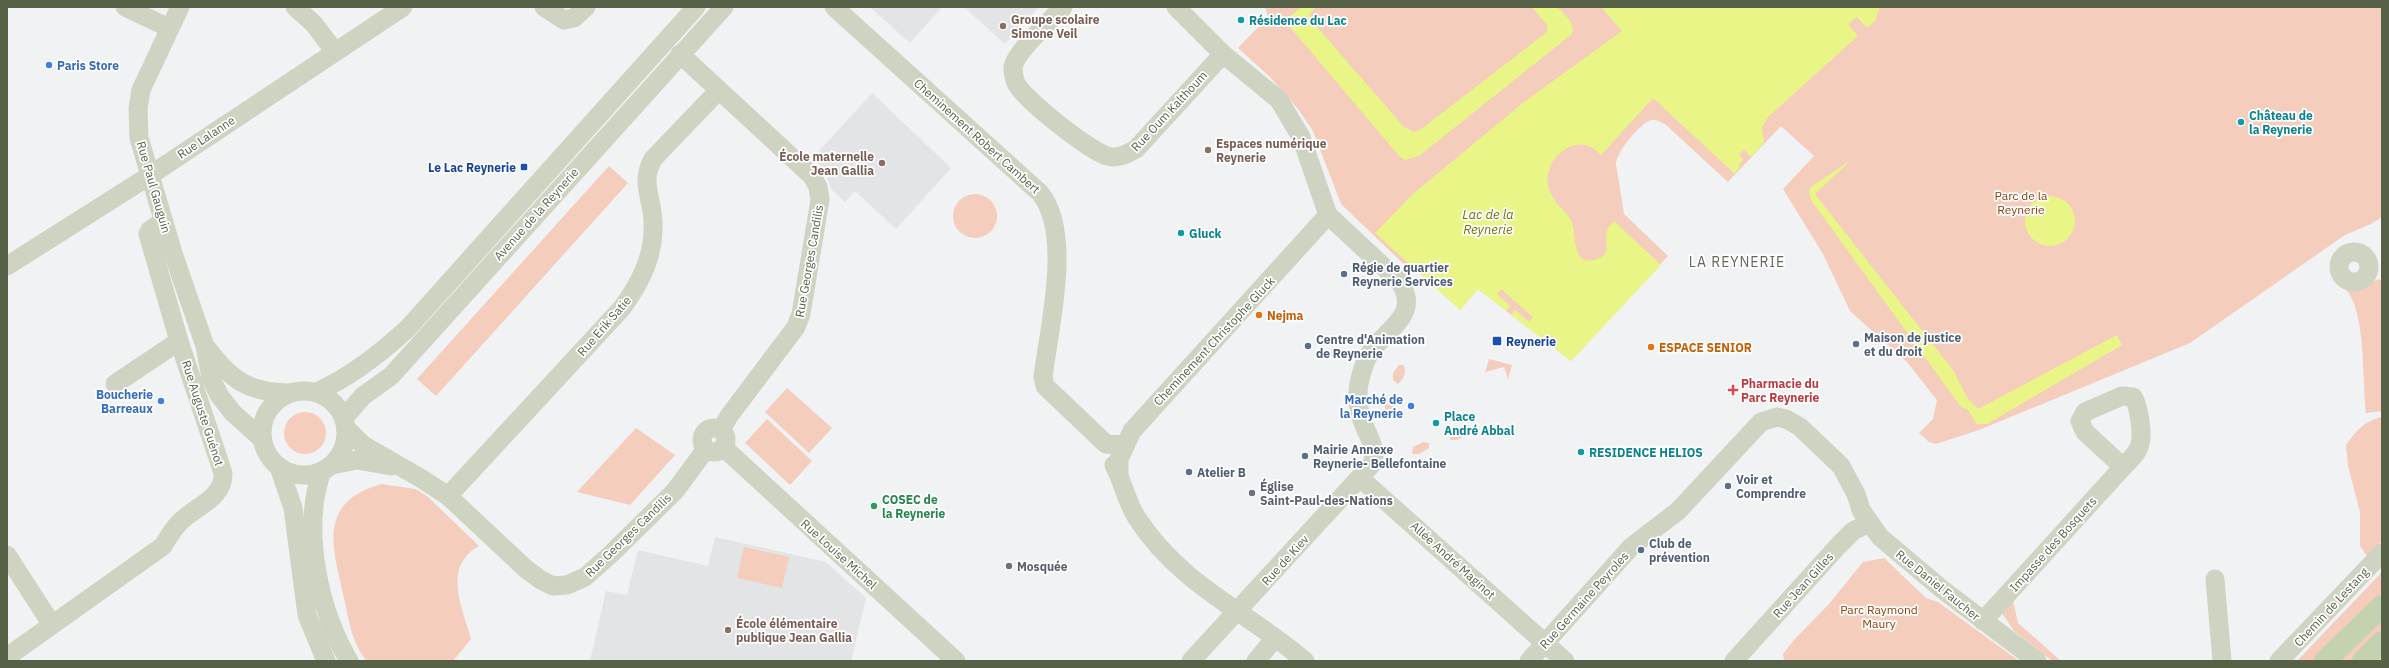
<svg xmlns="http://www.w3.org/2000/svg" width="2389" height="668" font-family="'IBM Plex Sans',sans-serif">
  <rect width="100%" height="100%" fill="#f1f2f4"/>
  <!-- education -->
  <g fill="#e2e4e5">
    <path d="M870,7H942L910,43Z"/>
    <path d="M964,7H1039L1005,44Z"/>
    <path d="M872,93L951,168L896,229L855,191L845,202L831,189L824,169L813,158Z"/>
    <path d="M715,537L826,562L866,598L851,661H590L606,591L627,595L638,550L708,566Z"/>
  </g>
  <!-- green -->
  <g fill="#f4cdbd">
    <path d="M1265,7H2382V217L2371,224L2345,235L2190,343L1979,430L1936,444L1929,442L1919,433L1933,419L1937,400L1907,362L1850,311L1823,254L1783,189L1814,156L1781,126L1728,182L1666,125C1661,122 1658,120 1652,120C1640,122 1616,153 1616,164L1624,214L1668,256L1571,361L1478,289L1460,310L1414,267L1411,271L1341,204L1313,131L1298,109L1270,77L1238,48L1268,17Z"/>
    <path d="M609,166L628,183L436,396L417,379Z"/>
    <circle cx="975" cy="216" r="22"/>
    <path d="M2379,279L2382,282V411L2366,413C2362,382 2366,313 2347,291L2349,288L2363,287Z"/>
    <path d="M1489,359L1512,365L1508,379L1504,367L1485,372Z"/>
    <path d="M1399,365H1403C1408,372 1403,379 1398,384L1393,380V373Z"/>
    <path d="M787,388L832,428L809,453L765,412Z"/>
    <path d="M1390,395L1394,396L1397,402L1394,410L1390,414L1385,410V404Z"/>
    <circle cx="305" cy="433" r="21"/>
    <path d="M2382,417V541L2367,556L2360,546V512L2348,466L2346,445C2357,430 2364,421 2382,417Z"/>
    <path d="M767,419L812,461L790,485L745,443Z"/>
    <path d="M636,428L675,455L630,505L577,492Z"/>
    <path d="M1461,428L1466,429V435L1457,440H1450V433Z"/>
    <path d="M1423,442L1429,443V448L1419,454H1412L1413,447Z"/>
    <path d="M381,484L415,489L427,496L479,546C442,567 462,606 471,639L453,661H367C352,644 349,620 344,598C333,548 316,503 381,484Z"/>
    <path d="M744,547L789,557L782,588L737,578Z"/>
    <path d="M1884,558L1926,598L1938,602L2019,661H1784L1783,654L1794,640L1829,604L1863,562Z"/>
    <path d="M2382,572V593L2316,661H2297Z"/>
    <path d="M2012,596L2018,623L2061,661H2052L2014,631L2002,613Z"/>
    <path d="M2382,617V632L2352,661H2338Z"/>
  </g>
  <!-- water -->
  <g fill="#e9f587">
    <path d="M1301,7H1317L1310,13V19L1404,127L1414,132L1420,130L1547,32V25L1532,7H1557C1565,15 1576,23 1572,34L1419,156L1405,160L1399,156L1285,21Z"/>
    <path d="M1601,7H1880L1875,21L1867,28L1857,17L1848,24L1858,36L1768,117L1762,128L1764,143L1751,157L1744,150L1739,155L1743,160L1739,164L1740,166L1735,174L1653,98L1601,155C1592,146 1585,142 1572,146C1552,153 1541,177 1552,196C1557,206 1568,212 1572,223C1577,237 1571,270 1599,258C1612,253 1604,241 1607,231C1608,227 1612,224 1614,221L1661,265L1571,361L1511,315L1515,310L1529,322L1533,317L1501,289L1497,294L1510,306L1506,311L1478,289L1460,310L1375,233L1413,194L1524,102L1622,31Z"/>
    <path d="M1851,160L1815,194L1953,370L1968,399L1978,409L2117,335L2122,345L1987,424H1977L1968,410L1961,407L1811,200L1809,191L1811,187Z"/>
    <circle cx="2050" cy="221" r="25"/>
  </g>
  <g fill="none" stroke-linecap="round" stroke-linejoin="round">
    <!-- minor -->
    <g stroke="#ced4c1" stroke-width="19">
      <path d="M125,7L169,28"/>
      <path d="M180,7L141,90L138,108L139,138L173,253L205,346L211,378L219,395L233,413L262,439"/>
      <path d="M295,7L314,24L335,52"/>
      <path d="M544,7L564,20L574,18L586,7"/>
      <path d="M834,7L1040,193C1073,233 1049,328 1043,377L1045,386L1106,444L1123,445"/>
      <path d="M1063,7C1052,20 1014,52 1013,68C1013,73 1014,78 1016,83C1023,99 1090,151 1107,156C1118,159 1127,154 1136,149L1223,54"/>
      <path d="M1176,7L1223,54L1279,100L1301,137L1328,215L1400,282C1420,314 1389,328 1372,350C1367,357 1363,367 1361,375C1357,388 1357,404 1361,417C1366,434 1377,445 1373,463L1191,661"/>
      <path d="M680,54L812,176L818,187L820,200L801,314L796,327L729,416L721,430"/>
      <circle cx="2354" cy="267" r="15"/>
      <path d="M7,266L149,176L403,7"/>
      <path d="M206,347C231,380 247,392 289,393"/>
      <path d="M115,384L179,341"/>
      <circle cx="304" cy="433" r="42"/>
      <path d="M317,392C352,376 380,354 408,328L696,7"/>
      <path d="M344,418L363,396L391,376L724,7"/>
      <circle cx="714" cy="440" r="12"/>
      <path d="M347,429L363,445L422,479L448,496L526,569L541,580L553,586L567,585L585,577L611,554L675,491L706,449"/>
      <path d="M723,447L956,661"/>
      <path d="M332,465L357,460L391,466"/>
      <path d="M1114,465C1123,482 1126,501 1137,518C1180,585 1248,612 1305,661"/>
      <path d="M279,467L293,508L307,615L326,661"/>
      <path d="M322,471C301,529 319,610 349,661"/>
      <path d="M1119,475V459L1132,431L1328,215"/>
      <path d="M1360,478L1565,661"/>
      <path d="M448,496L622,308C641,282 655,254 653,221C652,197 640,182 653,159L718,91"/>
      <path d="M7,555L52,625"/>
      <path d="M2215,579L2222,661"/>
      <path d="M1983,621L2123,467C2129,461 2138,453 2140,444C2143,434 2139,406 2133,397L2122,396L2085,412L2080,421L2085,432L2123,467"/>
      <path d="M7,657L163,546C168,538 173,529 179,523C195,506 224,499 223,473L179,341L148,234L150,230L163,221"/>
      <path d="M1256,661L1275,638"/>
      <path d="M1529,661L1631,547L1678,511L1761,422L1777,417L1786,419L1800,427L1841,466L1856,494L1861,510L1880,537L1943,590L2037,661"/>
      <path d="M1734,661L1838,546L1853,531L1869,523"/>
      <path d="M2279,661L2382,553"/>
    </g>
    <!-- major -->
    <g stroke="#c4d2af" stroke-width="22">
      <path d="M2325,661L2382,606"/>
      <path d="M2363,661L2382,642"/>
    </g>
  </g>
  <!-- markers -->
  <g fill="#0f9aa8" stroke="#fff" stroke-width="1.5">
    <circle cx="1241" cy="20" r="4"/>
    <circle cx="2241" cy="122" r="4"/>
    <circle cx="1181" cy="233" r="4"/>
    <circle cx="1436" cy="423" r="4"/>
    <circle cx="1581" cy="452" r="4"/>
  </g>
  <g fill="#8d6e63" stroke="#fff" stroke-width="1.5">
    <circle cx="1003" cy="26" r="4"/>
    <circle cx="1208" cy="150" r="4"/>
    <circle cx="882" cy="163" r="4"/>
    <circle cx="728" cy="630" r="4"/>
  </g>
  <g fill="#3f7fe0" stroke="#fff" stroke-width="1.5">
    <circle cx="49" cy="65" r="4"/>
    <circle cx="161" cy="401" r="4"/>
    <circle cx="1411" cy="406" r="4"/>
  </g>
  <g fill="#1a4fb4" stroke="#fff" stroke-width="1.5">
    <rect x="520" y="163" width="8" height="8" rx="2"/>
    <rect x="1492" y="336" width="10" height="10" rx="2"/>
  </g>
  <g fill="#5c6f8a" stroke="#fff" stroke-width="1.5">
    <circle cx="1344" cy="274" r="4"/>
    <circle cx="1856" cy="344" r="4"/>
    <circle cx="1308" cy="346" r="4"/>
    <circle cx="1305" cy="456" r="4"/>
    <circle cx="1189" cy="472" r="4"/>
    <circle cx="1728" cy="486" r="4"/>
    <circle cx="1641" cy="550" r="4"/>
  </g>
  <g fill="#e8710a" stroke="#fff" stroke-width="1.5">
    <circle cx="1259" cy="315" r="4"/>
    <circle cx="1651" cy="347" r="4"/>
  </g>
  <path fill="#e0444e" stroke="#fff" stroke-width="1.5" d="M1731 384h4v4h4v4h-4v4h-4v-4h-4v-4h4z"/>
  <g fill="#6b7280" stroke="#fff" stroke-width="1.5">
    <circle cx="1252" cy="493" r="4"/>
    <circle cx="1009" cy="566" r="4"/>
  </g>
  <circle fill="#2e9e5b" stroke="#fff" stroke-width="1.5" cx="874" cy="506" r="4"/>
  <g text-anchor="middle" dominant-baseline="central" stroke-width="3.5" stroke-linejoin="round" paint-order="stroke">
    <!-- education labels -->
    <g font-size="12" font-weight="bold" fill="#785e54" stroke="#fff" text-anchor="start">
      <text x="1011" y="19">Groupe scolaire<tspan x="1011" dy="14">Simone Veil</tspan></text>
      <text x="1216" y="143">Espaces numérique<tspan x="1216" dy="14">Reynerie</tspan></text>
      <text x="874" y="156" text-anchor="end">École maternelle<tspan x="874" dy="14">Jean Gallia</tspan></text>
      <text x="736" y="623">École élémentaire<tspan x="736" dy="14">publique Jean Gallia</tspan></text>
    </g>
    <!-- culture labels -->
    <g font-size="12" font-weight="bold" fill="#0d838f" stroke="#fff" text-anchor="start">
      <text x="1249" y="20">Résidence du Lac</text>
      <text x="2249" y="115">Château de<tspan x="2249" dy="14">la Reynerie</tspan></text>
      <text x="1189" y="233">Gluck</text>
      <text x="1444" y="416">Place<tspan x="1444" dy="14">André Abbal</tspan></text>
      <text x="1589" y="452">RESIDENCE HELIOS</text>
    </g>
    <!-- shop labels -->
    <g font-size="12" font-weight="bold" fill="#366cbe" stroke="#fff" text-anchor="end">
      <text x="57" y="65" text-anchor="start">Paris Store</text>
      <text x="153" y="394">Boucherie<tspan x="153" dy="14">Barreaux</tspan></text>
      <text x="1403" y="399">Marché de<tspan x="1403" dy="14">la Reynerie</tspan></text>
    </g>
    <!-- street labels -->
    <g font-size="12" fill="#576147" stroke="#fff">
      <text transform="translate(1169 111) rotate(-47)">Rue Oum Kalthoum</text>
      <text transform="translate(977 136) rotate(42)">Cheminement Robert Cambert</text>
      <text transform="translate(206 137) rotate(-34)">Rue Lalanne</text>
      <text transform="translate(154 187) rotate(74)">Rue Paul Gauguin</text>
      <text transform="translate(536 214) rotate(-48)">Avenue de la Reynerie</text>
      <text transform="translate(809 261) rotate(-80)">Rue Georges Candilis</text>
      <text transform="translate(604 326) rotate(-49)">Rue Erik Satie</text>
      <text transform="translate(1214 341) rotate(-47)">Cheminement Christophe Gluck</text>
      <text transform="translate(203 413) rotate(72)">Rue Auguste Guénot</text>
      <text transform="translate(628 535) rotate(-44)">Rue Georges Candilis</text>
      <text transform="translate(2053 544) rotate(-48)">Impasse des Bosquets</text>
      <text transform="translate(839 554) rotate(42)">Rue Louise Michel</text>
      <text transform="translate(1285 560) rotate(-48)">Rue de Kiev</text>
      <text transform="translate(1453 560) rotate(42)">Allée André Maginot</text>
      <text transform="translate(1803 585) rotate(-48)">Rue Jean Gilles</text>
      <text transform="translate(1938 585) rotate(39)">Rue Daniel Faucher</text>
      <text transform="translate(1584 600) rotate(-48)">Rue Germaine Peyroles</text>
      <text transform="translate(2331 607) rotate(-47)">Chemin de Lestang</text>
    </g>
    <!-- transit labels -->
    <g font-size="12" font-weight="bold" fill="#164399" stroke="#fff" text-anchor="end">
      <text x="516" y="167">Le Lac Reynerie</text>
      <text x="1506" y="341" text-anchor="start">Reynerie</text>
    </g>
    <!-- park labels -->
    <g font-size="12" fill="#8b400f" stroke="#fff">
      <text x="2021" y="195">Parc de la<tspan x="2021" dy="14">Reynerie</tspan></text>
      <text x="1879" y="609">Parc Raymond<tspan x="1879" dy="14">Maury</tspan></text>
    </g>
    <!-- service labels -->
    <g font-size="12" font-weight="bold" fill="#4e5e75" stroke="#fff" text-anchor="start">
      <text x="1352" y="267">Régie de quartier<tspan x="1352" dy="14">Reynerie Services</tspan></text>
      <text x="1864" y="337">Maison de justice<tspan x="1864" dy="14">et du droit</tspan></text>
      <text x="1316" y="339">Centre d'Animation<tspan x="1316" dy="14">de Reynerie</tspan></text>
      <text x="1313" y="449">Mairie Annexe<tspan x="1313" dy="14">Reynerie- Bellefontaine</tspan></text>
      <text x="1197" y="472">Atelier B</text>
      <text x="1736" y="479">Voir et<tspan x="1736" dy="14">Comprendre</tspan></text>
      <text x="1649" y="543">Club de<tspan x="1649" dy="14">prévention</tspan></text>
    </g>
    <!-- food labels -->
    <g font-size="12" font-weight="bold" fill="#c56008" stroke="#fff" text-anchor="start">
      <text x="1267" y="315">Nejma</text>
      <text x="1659" y="347">ESPACE SENIOR</text>
    </g>
    <!-- health labels -->
    <g font-size="12" font-weight="bold" fill="#be3a42" stroke="#fff" text-anchor="start">
      <text x="1741" y="383">Pharmacie du<tspan x="1741" dy="14">Parc Reynerie</tspan></text>
    </g>
    <!-- worship labels -->
    <g font-size="12" font-weight="bold" fill="#5b616d" stroke="#fff" text-anchor="start">
      <text x="1260" y="486">Église<tspan x="1260" dy="14">Saint-Paul-des-Nations</tspan></text>
      <text x="1017" y="566">Mosquée</text>
    </g>
    <!-- leisure labels -->
    <g font-size="12" font-weight="bold" fill="#27864d" stroke="#fff" text-anchor="start">
      <text x="882" y="499">COSEC de<tspan x="882" dy="14">la Reynerie</tspan></text>
    </g>
    <!-- water labels -->
    <g font-size="13" font-style="italic" fill="#6b7707" stroke="#fff">
      <text x="1488" y="214">Lac de la<tspan x="1488" dy="15">Reynerie</tspan></text>
    </g>
    <!-- quarter labels -->
    <g font-size="14" letter-spacing="1" fill="#63675d" stroke="#fff">
      <text x="1737" y="262">LA REYNERIE</text>
    </g>
  </g>
  <!-- border -->
  <rect width="2389" height="668" fill="none" stroke="#576147" stroke-width="16"/>
</svg>
